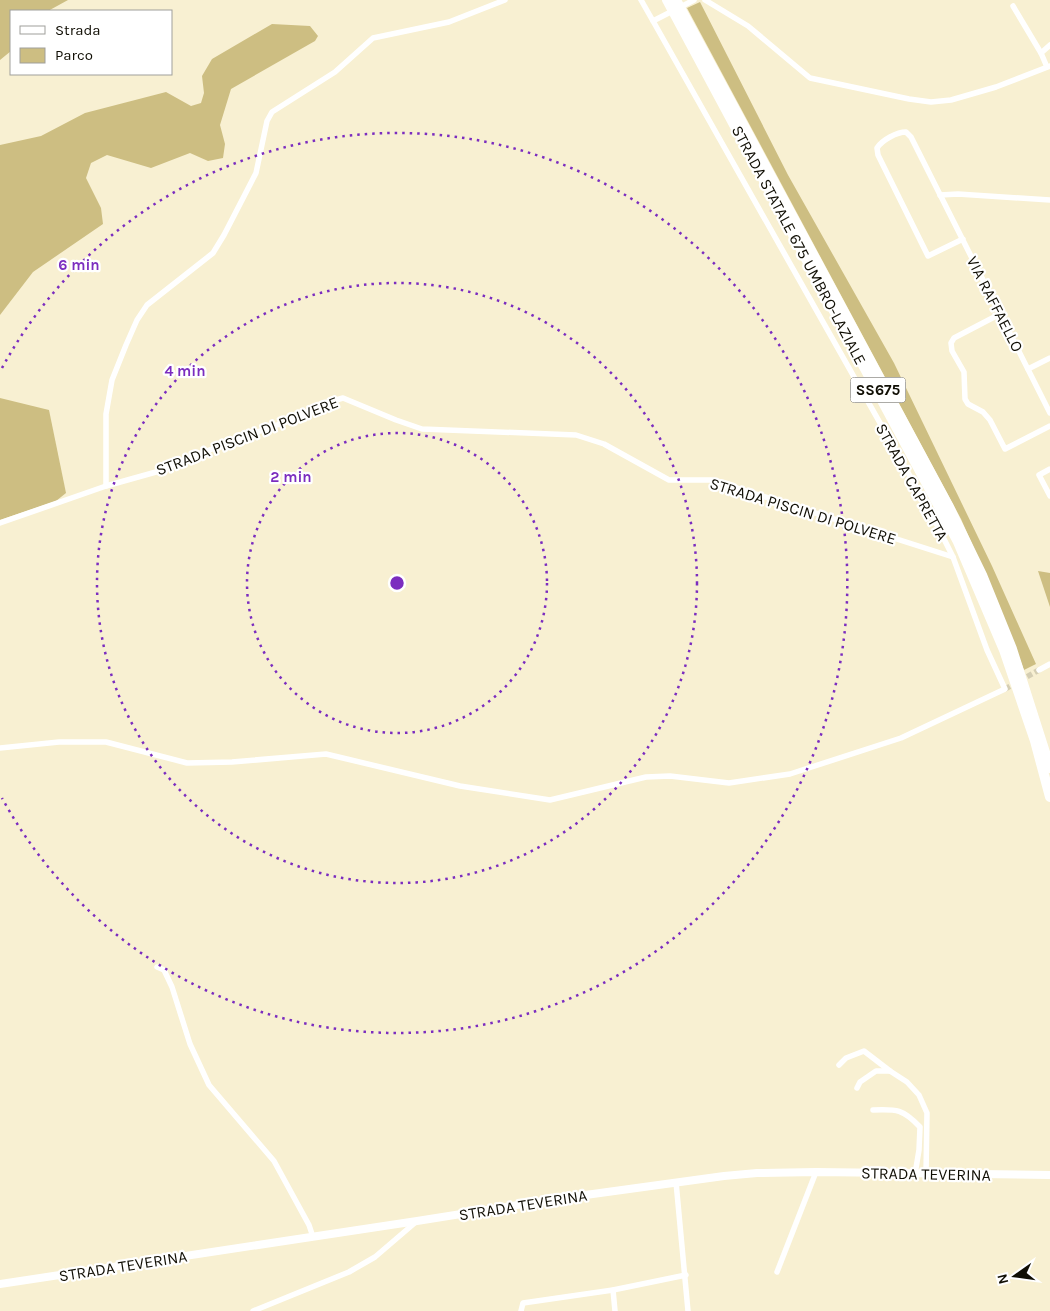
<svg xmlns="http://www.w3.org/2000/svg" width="1050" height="1311" font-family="Karla,sans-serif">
  <rect width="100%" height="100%" fill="#f8f0d2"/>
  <!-- green -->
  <g fill="#cdbe82">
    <path d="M0,0H68L48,11H11V51L0,60Z"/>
    <path d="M700,2L788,175L894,363L992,566L1036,664L1024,670L997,600L961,519L687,8Z"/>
    <path d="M272,24L310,26L318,36L315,41L231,89L220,125L225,144L223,158L208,161L190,153L151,168L107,155L91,163L86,178L101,208L103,224L33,272L0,315V145L41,136L85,113L166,92L191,106L201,103L204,93L202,76L212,59Z"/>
    <path d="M0,398L49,410L66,493L56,501L0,520Z"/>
    <path d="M1038,571L1050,573V607Z"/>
  </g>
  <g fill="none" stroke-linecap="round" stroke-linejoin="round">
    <!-- street-tunnel -->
    <path stroke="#d5ceb3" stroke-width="5.5" stroke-dasharray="5.5 3" stroke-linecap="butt" d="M1005,689L1039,670"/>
    <!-- street -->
    <g stroke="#fff" stroke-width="5.5">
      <path d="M641,0L653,21L694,0"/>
      <path d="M705,0L748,26L810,78L909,99L931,102L951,100L996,87L1050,66"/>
      <path d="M1013,6L1041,53L1047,67"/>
      <path d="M1041,53L1050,45"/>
      <path d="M940,195L958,194L1050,200"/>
      <path d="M963,239L928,256L878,155L877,148C882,140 897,132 906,132L911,137L1050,413"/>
      <path d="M1000,314L954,338L951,343L952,351L964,372L965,399L968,404L983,412L990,420L1005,449L1050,426"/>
      <path d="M1028,369L1050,358"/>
      <path d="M1050,469L1039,475L1050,496"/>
      <path d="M106,486V414L112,380L126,345L137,320L147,305L213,253L224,235L256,173L267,121L272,112L335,72L373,38L449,22L505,0"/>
      <path d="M0,523L106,486L156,472L229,442L294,419L329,402L343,398L396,420L422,429L576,435L604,444L669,480H712L953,557"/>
      <path d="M1039,670L1050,664"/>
      <path d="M0,748L59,742H106L187,763L232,762L326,754L460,786L550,800L646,777L670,776L729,783L790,774L901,738L1005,689L987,650L953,557L932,515L653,21"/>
      <path d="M157,967L164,970L172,987L190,1044L209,1085L274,1161L309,1225L313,1237"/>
      <path d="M839,1065L846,1058L864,1051L890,1071L907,1082L919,1095L927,1113L926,1174"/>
      <path d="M857,1088L860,1082L876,1071H890"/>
      <path d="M873,1110C897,1109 903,1109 920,1127L919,1150L915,1174"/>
      <path d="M676,1182L688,1311"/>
      <path d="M777,1272L816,1172"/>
      <path d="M613,1290L615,1311"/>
      <path d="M253,1311L349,1272L375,1257L417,1221"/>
      <path d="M521,1311L523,1303L613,1290L686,1275"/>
    </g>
    <!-- secondary -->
    <path stroke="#fff" stroke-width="8" d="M0,1284L417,1221L549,1200L724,1176L757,1173L816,1172L1050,1175"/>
    <!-- highway -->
    <g stroke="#fff" stroke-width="10">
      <path d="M667,0L958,542L1004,650L1035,741L1050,797"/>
      <path d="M676,0L948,505L982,575L1012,649L1050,768"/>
    </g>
  </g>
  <!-- distance rings -->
  <g fill="none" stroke="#7b2cbf" stroke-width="2.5" stroke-dasharray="2.5 5">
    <circle cx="397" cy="583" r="150"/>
    <circle cx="397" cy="583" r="300"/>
    <path d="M2 368A450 450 0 1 1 2 798"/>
  </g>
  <g text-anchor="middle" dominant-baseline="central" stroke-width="4.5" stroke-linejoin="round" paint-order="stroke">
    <!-- shield labels -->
    <rect fill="#fff" stroke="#58564f" stroke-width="1" x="850.5" y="377.5" width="55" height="25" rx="4"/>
    <g font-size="15" font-weight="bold" fill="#100e04">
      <text x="878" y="390">SS675</text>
    </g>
    <!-- street labels -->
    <g font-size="16" fill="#100e04" stroke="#fff">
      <text transform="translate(799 245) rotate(62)">STRADA STATALE 675 UMBRO-LAZIALE</text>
      <text transform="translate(995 304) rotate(63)">VIA RAFFAELLO</text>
      <text transform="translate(247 436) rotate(-21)">STRADA PISCIN DI POLVERE</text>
      <text transform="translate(912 482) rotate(61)">STRADA CAPRETTA</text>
      <text transform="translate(803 511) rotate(17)">STRADA PISCIN DI POLVERE</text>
      <text transform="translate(926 1174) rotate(1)">STRADA TEVERINA</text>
      <text transform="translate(523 1205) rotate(-9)">STRADA TEVERINA</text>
      <text transform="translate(123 1266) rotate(-9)">STRADA TEVERINA</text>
    </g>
  </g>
  <circle cx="397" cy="583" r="8" fill="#7b2cbf" stroke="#fff" stroke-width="2.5"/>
  <g font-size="15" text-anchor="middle" font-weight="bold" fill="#7b2cbf" stroke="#fff" stroke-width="4.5" stroke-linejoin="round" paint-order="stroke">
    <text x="79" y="270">6 min</text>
    <text x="185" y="376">4 min</text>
    <text x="291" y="482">2 min</text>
  </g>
  <!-- legend -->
  <rect x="10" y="10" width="162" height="65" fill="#ffffff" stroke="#9f9f9b"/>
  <rect x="20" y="26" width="25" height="8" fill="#ffffff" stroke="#9f9f9b"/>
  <text x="55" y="35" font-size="15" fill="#100e04">Strada</text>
  <rect x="20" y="48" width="25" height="15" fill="#cdbe82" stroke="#9f9f9b"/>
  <text x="55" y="60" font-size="15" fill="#100e04">Parco</text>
  <!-- north arrow -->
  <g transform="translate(1015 1276) rotate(256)" stroke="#ffffff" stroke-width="4" paint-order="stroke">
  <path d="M0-4L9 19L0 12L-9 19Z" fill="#100e04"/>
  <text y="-8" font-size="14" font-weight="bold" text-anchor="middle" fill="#100e04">N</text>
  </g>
</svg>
